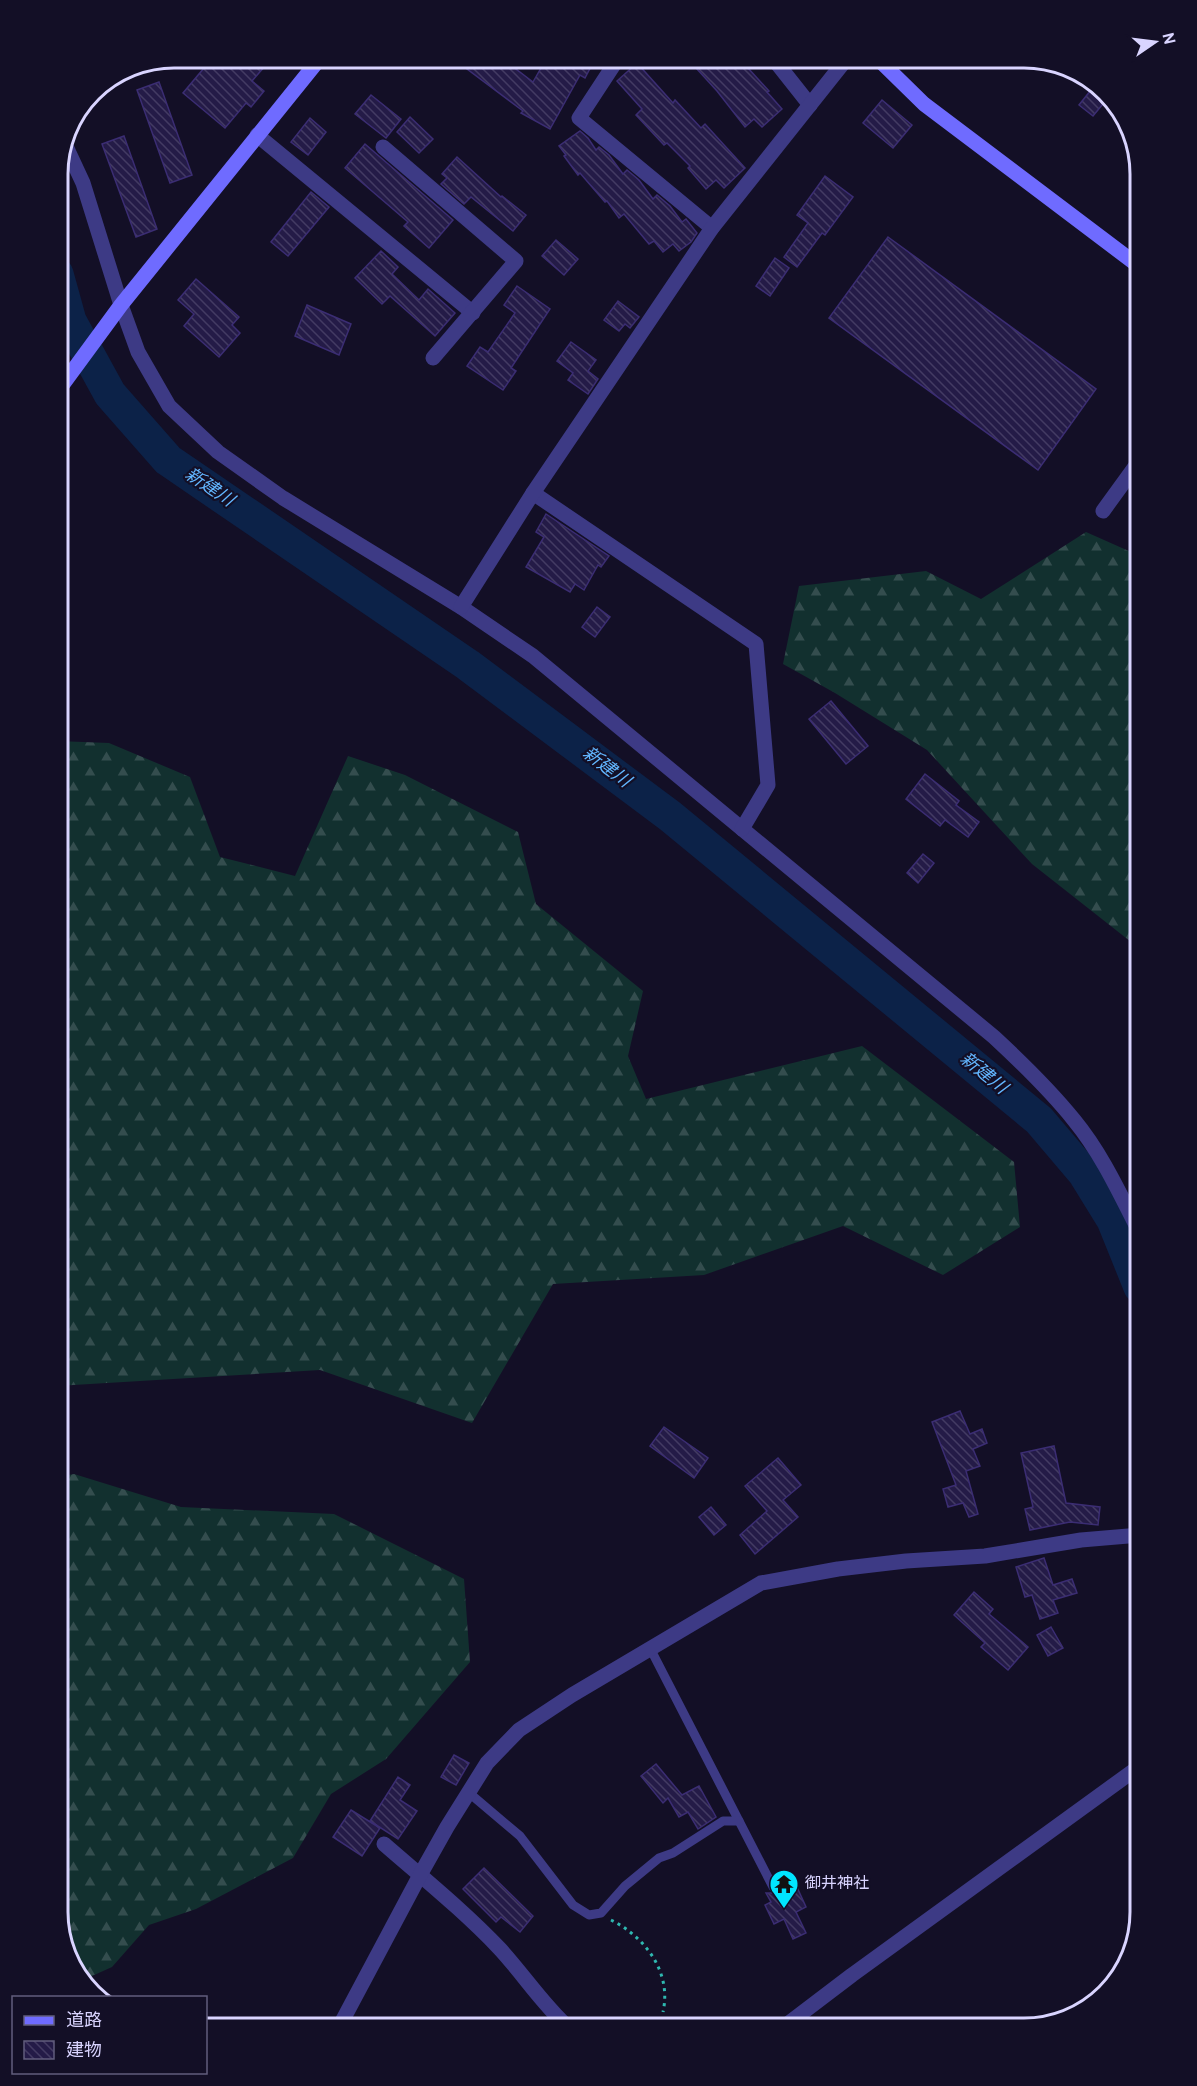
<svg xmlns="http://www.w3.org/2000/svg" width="1197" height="2086" font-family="Overpass,'Noto Sans JP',sans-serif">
  <defs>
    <pattern id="forest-firs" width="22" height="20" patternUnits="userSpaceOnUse" patternTransform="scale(1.5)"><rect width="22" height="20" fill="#12302f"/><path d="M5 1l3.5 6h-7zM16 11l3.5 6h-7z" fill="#344d4e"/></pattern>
    <pattern id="building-back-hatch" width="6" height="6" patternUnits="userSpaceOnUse" patternTransform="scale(1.5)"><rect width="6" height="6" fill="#241b47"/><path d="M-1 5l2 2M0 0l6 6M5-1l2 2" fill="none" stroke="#433b63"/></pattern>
  </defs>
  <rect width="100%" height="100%" fill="#130f26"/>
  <!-- forest -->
  <g fill="url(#forest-firs)">
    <path d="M1086,532L1140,556V949L1032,864L927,750L835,693L783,664L799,586L926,571L981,599Z"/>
    <path d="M57,741L109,743L190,777L220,857L295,876L348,756L405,775L518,832L536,904L643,991L628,1056L646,1099L862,1046L1014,1162L1020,1227L943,1275L843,1226L704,1275L553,1284L472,1423L320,1370L57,1386Z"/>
    <path d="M74,1474L181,1507L334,1514L464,1579L470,1662L386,1759L331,1794L293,1858L196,1909L149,1925L112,1967L83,1980L69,1964L57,1912V1477Z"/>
  </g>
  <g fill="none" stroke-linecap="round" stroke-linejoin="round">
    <!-- river -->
    <path stroke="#0c2248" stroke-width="33" d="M57,274L70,321L110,394L168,460L468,665L670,816L1039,1120L1084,1173L1113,1220L1140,1287"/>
  </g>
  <!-- building -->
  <g fill="url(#building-back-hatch)" stroke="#3b2d73" stroke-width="1.5">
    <path d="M190,57H273L252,81L264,91L251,107L246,103L225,128L183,93L204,68Z"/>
    <path d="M451,57H500L533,82L545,61L550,64L554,57H596L585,78L580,75L550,129L521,113L523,111Z"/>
    <path d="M686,57H738L769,91L767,92L782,109L762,127L754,119L745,127L717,91Z"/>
    <path d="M637,63L673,103L675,100L701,128L705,124L745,168L724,188L716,180L706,189L688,168L690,166L667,143L664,145L636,115L642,109L617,81Z"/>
    <path d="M159,82L192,175L170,183L137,90Z"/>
    <path d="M1095,85L1107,99L1093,116L1079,105Z"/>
    <path d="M371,95L401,119L386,138L355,114Z"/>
    <path d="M882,100L912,125L893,148L863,123Z"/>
    <path d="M410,117L433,139L419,153L397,132Z"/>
    <path d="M310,118L326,132L308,155L291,142Z"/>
    <path d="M580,131L588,138L596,150L599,147L609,155L623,174L627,170L639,180L653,199L657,195L670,206L682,222L686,219L697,233L691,242L679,251L673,244L663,252L654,241L649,244L624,214L619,218L607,201L605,202L580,173L578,175L564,156L566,155L559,146Z"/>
    <path d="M124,136L157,229L136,237L102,144Z"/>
    <path d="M365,144L453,220L429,248L404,226L408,222L345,168Z"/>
    <path d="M457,157L501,197L502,196L526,215L513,231L471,197L464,204L441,184L447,178L442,174Z"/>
    <path d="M825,176L853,197L825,235L822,233L797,267L784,257L808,223L797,215Z"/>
    <path d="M311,192L329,207L288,256L271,242Z"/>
    <path d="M888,237L1096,389L1038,470L829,318Z"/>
    <path d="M556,240L578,259L564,275L542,256Z"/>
    <path d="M381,251L398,267L392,274L419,300L428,289L455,313L435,336L390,296L382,304L355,278Z"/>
    <path d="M775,258L789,268L770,296L756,286Z"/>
    <path d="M196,279L239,317L232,325L240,333L219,357L184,326L194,314L178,300Z"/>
    <path d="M517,286L550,309L511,368L516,371L503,390L467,366L480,347L488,352L515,313L504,305Z"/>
    <path d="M618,301L639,317L630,328L625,324L619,331L604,320Z"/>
    <path d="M307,305L351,324L339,355L295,336Z"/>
    <path d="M571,342L596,360L588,371L598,379L588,394L568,380L573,373L557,361Z"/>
    <path d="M546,514L609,556L601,567L598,565L584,590L575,584L570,592L526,567L544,537L536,532Z"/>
    <path d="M597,607L610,617L595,637L582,627Z"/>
    <path d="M831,701L868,746L846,764L809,719Z"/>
    <path d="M925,774L959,801L956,805L979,822L968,837L945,820L940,826L906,799Z"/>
    <path d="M923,854L934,863L918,883L907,873Z"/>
    <path d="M960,1411L970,1434L982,1429L987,1443L973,1449L980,1466L966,1471L978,1514L969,1517L963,1503L948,1507L943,1489L956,1485L932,1422Z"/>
    <path d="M664,1427L708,1458L694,1478L650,1446Z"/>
    <path d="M1054,1446L1066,1503L1100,1507L1098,1525L1070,1522L1030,1530L1025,1509L1033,1507L1021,1453Z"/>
    <path d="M778,1458L801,1485L783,1500L798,1517L755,1554L740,1535L767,1511L745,1486Z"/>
    <path d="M711,1507L726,1525L714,1535L699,1517Z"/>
    <path d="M1044,1558L1053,1585L1072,1579L1077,1593L1053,1600L1058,1613L1040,1619L1032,1595L1025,1597L1016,1567Z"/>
    <path d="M974,1592L993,1609L989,1614L1028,1647L1008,1670L981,1647L985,1643L954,1615Z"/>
    <path d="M1051,1627L1063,1648L1048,1656L1037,1635Z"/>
    <path d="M454,1755L469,1763L456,1785L441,1777Z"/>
    <path d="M656,1764L682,1795L699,1786L716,1817L698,1829L688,1812L679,1817L668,1798L663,1803L641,1776Z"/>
    <path d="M398,1777L410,1785L400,1800L417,1811L398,1839L370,1821Z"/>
    <path d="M351,1810L380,1828L362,1856L333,1837Z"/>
    <path d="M484,1868L533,1916L520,1932L501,1917L496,1922L463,1889Z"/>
    <path d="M785,1884L788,1889L796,1885L806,1907L796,1912L806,1933L793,1939L784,1919L774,1924L765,1905L771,1902L766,1893H776L780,1886Z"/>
  </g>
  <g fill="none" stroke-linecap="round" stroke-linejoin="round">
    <!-- path -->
    <path stroke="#2fb8b0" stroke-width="3" stroke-dasharray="3 4.5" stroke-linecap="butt" d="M611,1920C645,1937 672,1972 663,2012"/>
    <!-- lane -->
    <g stroke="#3d3a85" stroke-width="9">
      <path d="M651,1650L773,1887"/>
      <path d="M468,1792L520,1836L573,1905L589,1915L601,1913L625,1886L659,1858L673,1853L723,1821H739"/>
    </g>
    <!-- street -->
    <g stroke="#3d3a85" stroke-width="15">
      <path d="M619,57L579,118L712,228"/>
      <path d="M772,57L810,105"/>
      <path d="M257,135L473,313"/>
      <path d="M63,140L83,183L121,305L138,352L169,406L218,452L283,498L461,607L533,656L994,1037C1022,1063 1050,1090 1074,1120C1102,1154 1120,1194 1140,1233"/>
      <path d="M383,147L516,261L433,358"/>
      <path d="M533,493L756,644L768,785L742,829"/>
      <path d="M1103,511L1140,460"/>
      <path d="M461,607L533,493L712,228L848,57"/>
      <path d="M384,1844C423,1878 464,1911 500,1949C524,1975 543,2005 570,2029"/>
      <path d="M338,2029L420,1875L447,1827L487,1763L519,1730L572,1695L761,1583L838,1569L906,1561L985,1556L1081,1540L1140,1535"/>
      <path d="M781,2029L852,1975L1140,1766"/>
    </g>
    <!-- secondary -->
    <g stroke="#6f6bff" stroke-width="15">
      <path d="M876,57L924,104L1140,267"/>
      <path d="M57,395L63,384L121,305L321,57"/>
    </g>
  </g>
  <!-- icons -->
  <defs>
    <g id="temple-pin" transform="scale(1.5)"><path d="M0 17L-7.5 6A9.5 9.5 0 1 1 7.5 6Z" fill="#00e5ff" stroke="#130f26"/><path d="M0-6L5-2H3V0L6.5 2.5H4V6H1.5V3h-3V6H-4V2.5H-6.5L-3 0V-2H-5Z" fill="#111"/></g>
  </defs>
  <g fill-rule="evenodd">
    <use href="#temple-pin" x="784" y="1884"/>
  </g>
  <g text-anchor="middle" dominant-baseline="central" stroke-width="4.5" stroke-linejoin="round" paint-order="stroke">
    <!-- poi labels -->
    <g font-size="16" fill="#d9d4ff" stroke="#130f26" text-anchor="start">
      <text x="805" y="1884">御井神社</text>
    </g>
    <!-- water labels -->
    <g font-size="18" font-style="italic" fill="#62b6ff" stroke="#130f26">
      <text transform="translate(209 488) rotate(34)">新建川</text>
      <text transform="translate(606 768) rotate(37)">新建川</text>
      <text transform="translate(983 1074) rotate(39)">新建川</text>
    </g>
  </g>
  <!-- crop -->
  <path d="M0 0H1197V2086H0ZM174 68H1024A106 106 0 0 1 1130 174V1912A106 106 0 0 1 1024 2018H174A106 106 0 0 1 68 1912V174A106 106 0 0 1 174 68Z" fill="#130f26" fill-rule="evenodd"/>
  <path fill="none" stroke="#d9d4ff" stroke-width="3" d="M174 68H1024A106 106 0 0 1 1130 174V1912A106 106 0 0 1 1024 2018H174A106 106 0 0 1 68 1912V174A106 106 0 0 1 174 68Z"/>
  <!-- legend -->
  <rect x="12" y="1996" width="195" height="78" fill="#130f26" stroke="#625e7d" stroke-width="1.5"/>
  <rect x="24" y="2016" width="30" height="9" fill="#6f6bff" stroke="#625e7d" stroke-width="1.5"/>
  <text x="66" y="2026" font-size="18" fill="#d9d4ff">道路</text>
  <rect x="24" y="2041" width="30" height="18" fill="url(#building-back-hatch)" stroke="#625e7d" stroke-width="1.5"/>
  <text x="66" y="2056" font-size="18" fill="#d9d4ff">建物</text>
  <!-- north arrow -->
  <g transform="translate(1155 42) rotate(76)" stroke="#130f26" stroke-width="4.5" paint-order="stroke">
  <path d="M0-4.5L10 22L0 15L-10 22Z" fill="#d9d4ff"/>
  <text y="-9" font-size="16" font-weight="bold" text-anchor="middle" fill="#d9d4ff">N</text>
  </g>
</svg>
